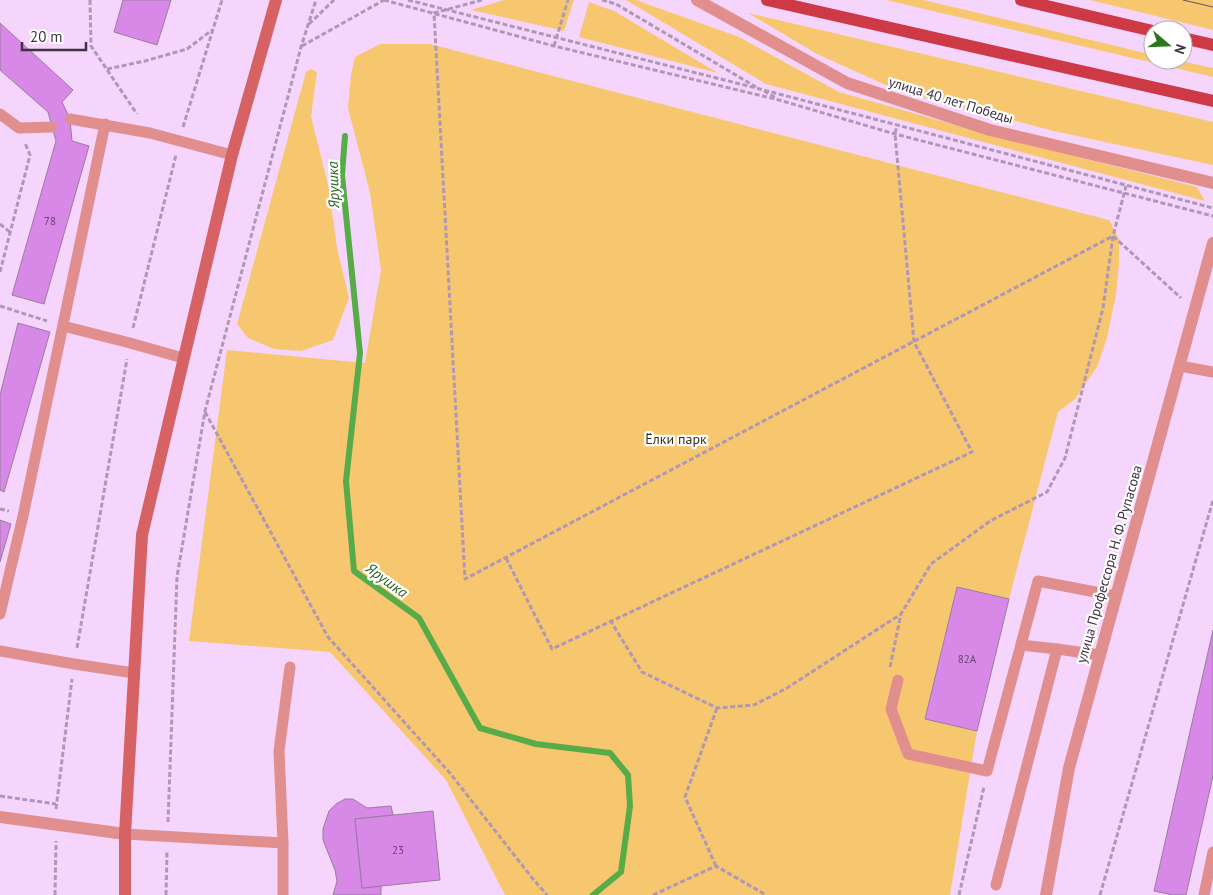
<svg xmlns="http://www.w3.org/2000/svg" width="1213" height="895" font-family="'PT Sans',sans-serif">
  <rect width="100%" height="100%" fill="#f6d5fc"/>
  <!-- green -->
  <g fill="#f7c770">
    <path d="M504,0H574L564,31L471,10Z"/>
    <path d="M626,0H636L739,37L839,92L987,134L1197,187L1205,201L766,84Z"/>
    <path d="M886,0H924L1153,55V60H1176L1213,68V77Z"/>
    <path d="M1090,0H1213V30Z"/>
    <path d="M589,2L614,11L718,73L579,37Z"/>
    <path d="M748,13L1213,122V165L1058,132L899,91L817,54Z"/>
    <path d="M380,44H430L1109,220L1119,239V263L1116,295L1107,338L1097,367L1075,399L1058,412L1009,599L957,587L925,718L977,731L950,895H505L446,780L330,652L189,641L227,350L365,363L381,270L370,193L348,108L351,75L355,57Z"/>
    <path d="M311,69L317,72L311,116L329,189L337,248L349,298L333,340L301,351L274,349L248,338L237,324L306,72Z"/>
  </g>
  <g fill="none" stroke-linecap="round" stroke-linejoin="round">
    <!-- stream -->
    <path stroke="#57ab49" stroke-width="6" d="M345,136L342,175L360,353L346,481L354,571L419,618L480,728L536,744L610,753L628,775L630,806L621,872L593,895"/>
  </g>
  <!-- building -->
  <g fill="#d888e7" stroke="#9a7ca0">
    <path d="M123,0H171L157,45L114,32Z"/>
    <path d="M0,23L73,90L62,102L70,119L72,141L89,146L44,304L12,295L56,141L48,112L0,70Z"/>
    <path d="M18,323L50,332L4,492L0,490V395Z"/>
    <path d="M0,520L11,524L0,562Z"/>
    <path d="M957,587L1009,599L977,731L925,719Z"/>
    <path d="M1213,630V776L1186,895H1173L1154,891Z"/>
    <path d="M345,799H353L367,808L391,806L393,815L355,819L362,888L381,886V895H333L337,881L335,870L323,840V829L329,811L336,804Z"/>
    <path d="M433,811L440,880L362,888L355,819Z"/>
  </g>
  <g fill="none" stroke-linecap="round" stroke-linejoin="round">
    <!-- path -->
    <g stroke="#b097b5" stroke-width="3" stroke-dasharray="5 2.5" stroke-linecap="butt">
      <path d="M90,0L91,46L137,114"/>
      <path d="M384,0L554,46L779,100L895,134L1213,216"/>
      <path d="M408,0L760,89L1213,208"/>
      <path d="M482,0L434,13L465,579L1113,236L1181,298"/>
      <path d="M602,0L616,4L756,87"/>
      <path d="M309,24L334,0"/>
      <path d="M302,46L384,0"/>
      <path d="M554,46L568,0"/>
      <path d="M107,69L145,61L187,49L212,30"/>
      <path d="M764,91L776,98"/>
      <path d="M183,127L222,0"/>
      <path d="M0,224L10,232"/>
      <path d="M0,272L30,155L25,143"/>
      <path d="M0,306L47,321"/>
      <path d="M133,328L176,155"/>
      <path d="M205,412L328,637L449,772L533,879L547,895"/>
      <path d="M0,509L9,511"/>
      <path d="M506,558L552,649L972,452L914,342L895,134L897,125"/>
      <path d="M610,620L642,672L717,708L754,705L787,688L901,614"/>
      <path d="M77,648L127,359"/>
      <path d="M890,667L901,614L931,564L990,521L1047,492L1065,458L1103,308L1113,236L1126,186"/>
      <path d="M0,796L56,804"/>
      <path d="M56,809L72,679"/>
      <path d="M168,822L177,577L205,411L301,47L316,0"/>
      <path d="M716,866L685,797L717,708"/>
      <path d="M55,895L56,841"/>
      <path d="M166,895L167,851"/>
      <path d="M653,895L716,866L766,895"/>
      <path d="M959,895L984,787"/>
      <path d="M1100,895L1213,500"/>
    </g>
    <!-- lane -->
    <g stroke="#e08f8e" stroke-width="11">
      <path d="M0,114L19,128L52,127"/>
      <path d="M70,119L150,133L232,155"/>
      <path d="M63,326L130,343L183,358"/>
      <path d="M1180,366L1213,372"/>
      <path d="M0,614L23,516L105,124"/>
      <path d="M1021,645L1057,649"/>
      <path d="M0,651L74,664L134,673"/>
      <path d="M898,680L891,709L908,754L987,771L1038,581L1116,596"/>
      <path d="M125,834L283,843L279,751L290,667"/>
      <path d="M996,885L1057,649L1100,655"/>
      <path d="M283,895V843"/>
      <path d="M1204,895L1213,852"/>
    </g>
    <!-- street -->
    <g stroke="#e08f8e" stroke-width="12">
      <path d="M697,0L847,83L990,130L1213,183"/>
      <path d="M0,817L125,834"/>
      <path d="M1046,895L1069,768L1213,243"/>
    </g>
    <!-- secondary -->
    <path stroke="#d76264" stroke-width="12" d="M125,895V834L142,535L232,155L276,0"/>
    <!-- primary -->
    <g stroke="#ce3946" stroke-width="12">
      <path d="M767,0L1213,101"/>
      <path d="M1021,0L1153,31"/>
      <path d="M1183,38L1213,45"/>
    </g>
    <!-- tram -->
    <path stroke="#635267" stroke-width="1" d="M1183,0L1213,7"/>
  </g>
  <g text-anchor="middle" dominant-baseline="central" stroke-width="4.5" stroke-linejoin="round" paint-order="stroke">
    <!-- number labels -->
    <g font-size="11" fill="#64476a">
      <text x="50" y="221">78</text>
      <text x="967" y="659">82А</text>
      <text x="398" y="850">23</text>
    </g>
    <!-- street labels -->
    <g font-size="14" fill="#3e3141" stroke="#fff">
      <text transform="translate(951 100) rotate(17)">улица 40 лет Победы</text>
      <text transform="translate(1109 564) rotate(-74)">улица Профессора Н. Ф. Рупасова</text>
    </g>
    <!-- park labels -->
    <g font-size="14" fill="#3c301b" stroke="#fff">
      <text x="676" y="439">Ёлки парк</text>
    </g>
    <!-- water labels -->
    <g font-size="15" font-style="italic" fill="#2d6423" stroke="#fff">
      <text transform="translate(333 185) rotate(-92)">Ярушка</text>
      <text transform="translate(387 580) rotate(36)">Ярушка</text>
    </g>
  </g>
  <!-- north arrow -->
  <g transform="translate(1168 45) rotate(109)"><circle r="24" fill="#ffffff" stroke="#b2adb3"/>
  <path d="M0-4L9 19L0 12L-9 19Z" fill="#2b771d"/>
  <text y="-8" font-size="14" font-weight="bold" text-anchor="middle" fill="#3e3141">N</text>
  </g>
  <!-- scale -->
  <path d="M22 42v8h64v-8" fill="none" stroke="#3e3141" stroke-width="2.5"/>
  <text x="30" y="42" font-size="15" fill="#3e3141" stroke="#ffffff" stroke-width="4" paint-order="stroke">20 m</text>
</svg>
